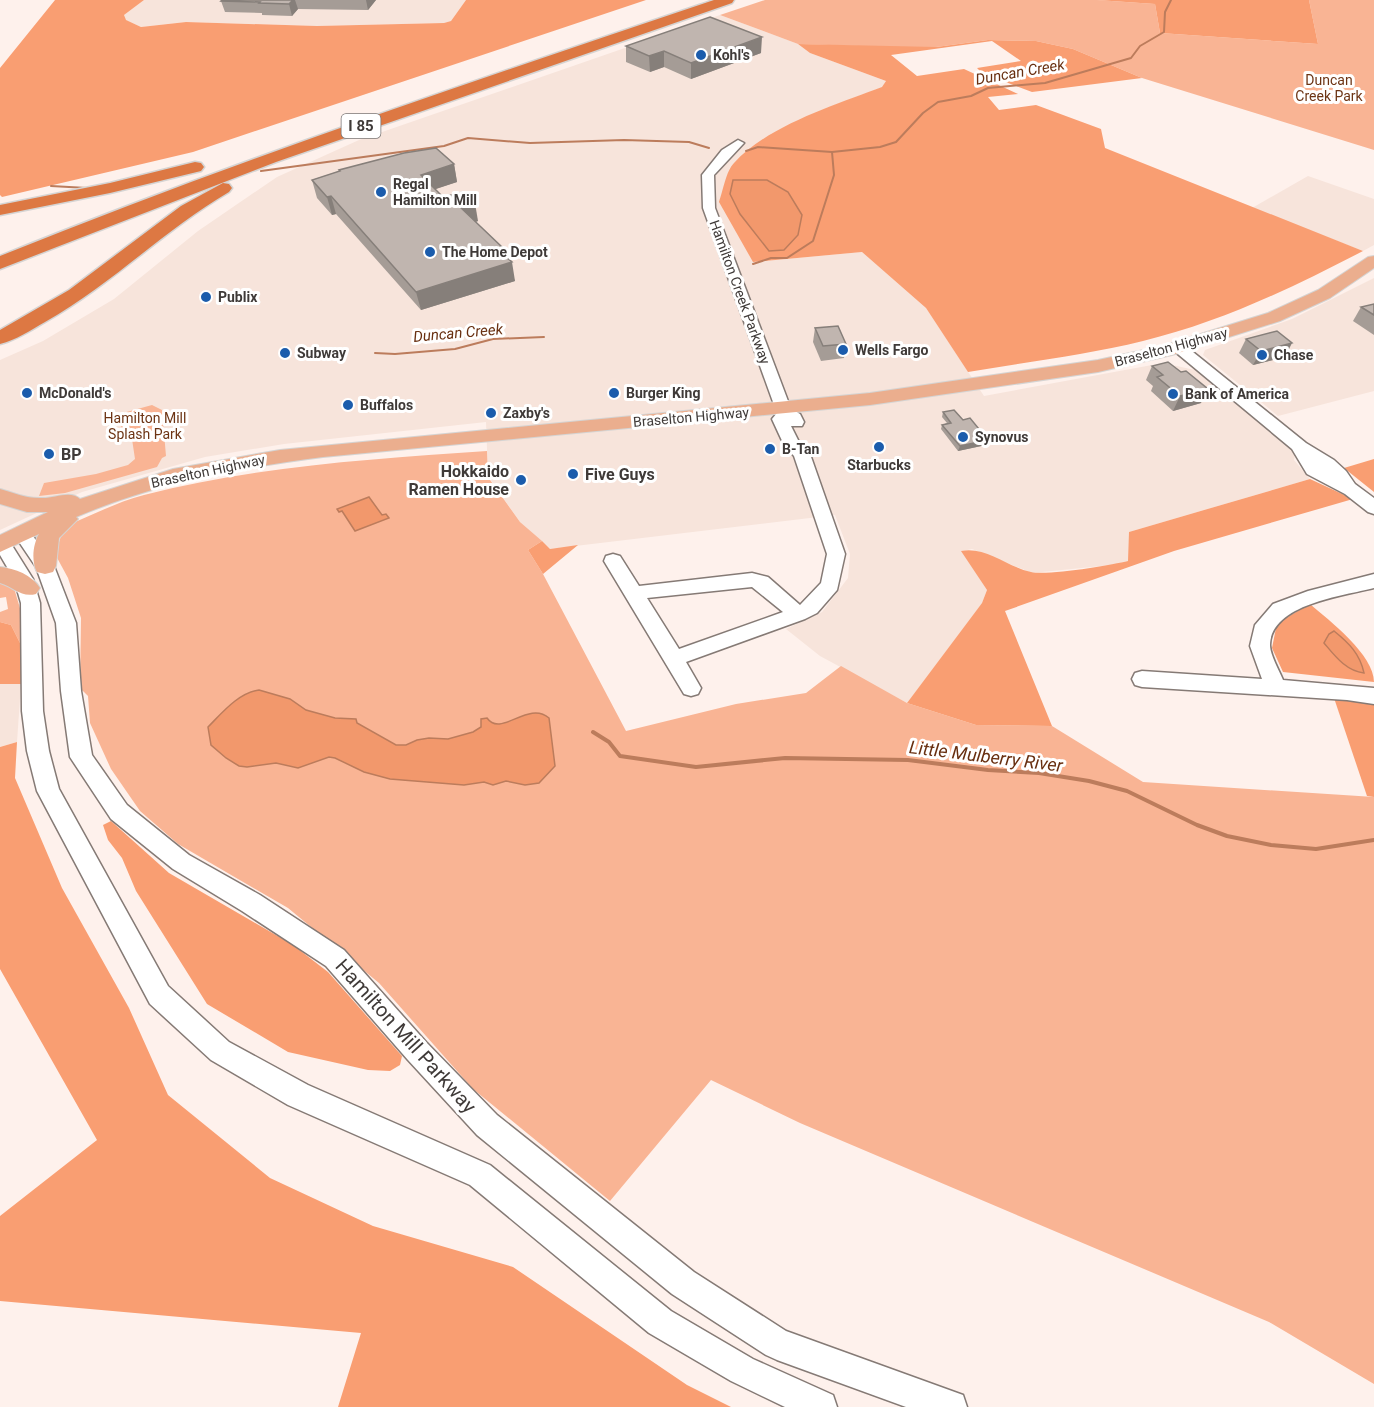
<svg xmlns="http://www.w3.org/2000/svg" width="1374" height="1407" font-family="Roboto,sans-serif">
  <rect width="100%" height="100%" fill="#fef1ec"/>
  <!-- built -->
  <g fill="#f7e4db">
    <path d="M144,0H466L451,21L444,23L317,26L186,22L141,27L125,20L124,15Z"/>
    <path d="M720,15L798,44L810,53L886,81L883,87L832,106L771,134L753,262L862,252L926,308L984,396L1163,363L1195,370L1296,449L1294,460L1310,479L1129,532V561L1112,565L1032,573L972,549L962,551L987,590L982,603L907,703L820,656L786,629L822,612L848,578L850,554L835,515L550,549L520,522L488,476L486,422L284,444L205,457L82,492L0,530V360L43,341L114,299L198,231L277,177L359,140Z"/>
    <path d="M1308,176L1374,199V245L1363,251L1252,208Z"/>
    <path d="M1374,278V391L1278,416L1203,355L1205,350L1292,319Z"/>
    <path d="M0,684H21L17,742L0,747Z"/>
  </g>
  <!-- green -->
  <g fill="#f9b494">
    <path d="M765,0H1097L1155,4L1160,33L1318,44L1309,0H1374V150L1142,78L1073,49L1036,41L988,40L936,47H889L798,44L720,15Z"/>
    <path d="M152,405L162,410L166,456L162,458L157,467L65,493L39,496L44,483L96,474L128,465L135,459L132,439L112,416Z"/>
    <path d="M487,451L488,477L520,522L542,541L528,550L543,574L626,731L736,704L806,693L841,666L907,703L976,725L1052,726L1143,782L1374,797V1384L1269,1322L800,1123L711,1080L610,1201L473,1089L379,983L288,908L178,844L140,811L111,769L90,723L88,696L80,688L81,618L68,578L55,554L64,527C90,516 117,502 144,495C256,466 372,459 487,451Z"/>
    <path d="M0,578L14,588L27,632L25,646L20,643L11,625L0,622V612L8,609L6,597L0,598Z"/>
  </g>
  <!-- forest -->
  <g fill="#f99e72">
    <path d="M55,0H144L124,15L126,20L141,27L186,22L317,26L444,23L451,21L466,0H646L193,152L2,197L0,195V68Z"/>
    <path d="M1097,0H1309L1318,44L1160,33L1155,4Z"/>
    <path d="M988,40L1036,41L1073,49L1142,78L1032,92L982,73L977,68L1021,61L992,41L891,55L917,76L964,69L1018,94L988,97L999,110L1036,105L1101,129L1105,148L1363,251C1292,288 1221,322 1143,341C1086,355 1026,362 968,372L926,308L862,252L753,262L719,202C723,191 726,171 734,163C767,126 837,104 882,87L886,81L810,53L798,44L936,47Z"/>
    <path d="M1374,459V492L1344,468Z"/>
    <path d="M1310,479L1353,499L1174,551L1005,611L1052,726L976,725L907,703L982,603L987,590L961,551C986,546 1007,567 1031,572C1047,576 1112,565 1128,561L1129,532Z"/>
    <path d="M542,541L550,549L578,545L543,574L528,550Z"/>
    <path d="M1310,604C1330,621 1374,655 1374,682L1283,672L1272,648L1277,623Z"/>
    <path d="M0,622L11,625L20,643L25,646L21,684H0Z"/>
    <path d="M1334,698L1374,704V797L1367,796Z"/>
    <path d="M17,742L15,778L62,888L129,1008L168,1095L270,1178L373,1226L513,1267L687,1385L731,1407H338L361,1333L0,1301V1216L97,1140L0,969V747Z"/>
    <path d="M111,821L169,873L293,945L328,972L402,1056L400,1065L390,1071L368,1070L288,1052L207,1004L136,891L122,858L108,840L103,825Z"/>
  </g>
  <!-- water -->
  <g fill="#f2986c" stroke="#bc7c5c" stroke-width="1.5">
    <path d="M733,180H767L788,192L802,215L798,235L784,250L769,251L740,214L730,194Z"/>
    <path d="M369,497L382,515L386,514L389,518L355,531L342,511L339,512L337,509Z"/>
    <path d="M1334,631C1349,643 1360,654 1364,673C1346,671 1335,656 1324,643L1329,634Z"/>
    <path d="M259,690L290,699L306,710L335,718L356,719L357,723L396,745H406L417,740L429,738L448,739L473,732L481,727V719L487,718C501,738 528,700 549,718L555,766L539,783L525,785L506,781L493,785L484,782L464,785L390,779L364,772L335,758L329,757L298,768L276,763L247,767L239,766L226,758L211,745L208,727C222,713 238,693 259,690Z"/>
  </g>
  <g fill="none" stroke-linecap="round" stroke-linejoin="round">
    <!-- stream-far1 -->
    <g stroke="#bc7c5c" stroke-width="2">
      <path d="M746,151L758,147L832,152L880,147L896,142L923,113L938,102L971,96L988,88L1045,83L1131,58L1140,46L1164,32L1165,12L1171,0"/>
      <path d="M261,171L444,146L468,138L530,143L624,140L689,142L709,148"/>
      <path d="M51,186L87,188"/>
      <path d="M753,264L771,258H787L813,241L834,175L832,152"/>
      <path d="M375,353L395,354L455,349L493,339L544,337"/>
    </g>
    <!-- stream -->
    <path stroke="#bc7c5c" stroke-width="4" d="M593,732L609,742L620,756L696,767L785,758L908,760L988,770L1039,773L1089,781L1127,791L1197,825L1227,836L1271,845L1316,849L1374,840"/>
    <!-- minor casing -->
    <g stroke="#857a75" stroke-width="3">
      <g id="minor">
        <path d="M738,140L744,143L714,175L715,208L791,409L800,414L804,422L802,426H791L799,442L810,454L845,554L837,590L817,613L805,619L686,662L701,688L698,694L691,696L684,694L604,561L606,556L613,554L620,556L639,586L752,573L768,577L800,605L821,583L827,554L794,456L784,445L772,419L777,413L703,208L702,175L722,150ZM752,587L783,612L679,649L647,598Z"/>
        <path d="M1178,342L1183,344L1306,443L1334,460L1346,471L1355,484L1374,498V514L1368,512L1345,494L1307,474L1292,449L1173,350L1170,347L1173,344Z"/>
        <path d="M22,527L28,529L54,566L76,623L81,691L92,755L127,805L189,855L260,895L344,950L426,1042L497,1115L694,1272L786,1331L963,1395L967,1407H906L777,1360L766,1355L672,1294L477,1135L408,1060L326,966L242,911L173,869L111,819L70,757L61,691L56,623L36,567L13,533L16,529Z"/>
        <path d="M0,537L8,539L33,579L40,603L43,711L49,751L59,789L168,986L229,1042L308,1085L490,1165L671,1311L753,1359L833,1395L837,1407H785L731,1381L649,1333L470,1185L288,1105L211,1060L150,1004L37,791L27,751L22,711L21,603L14,579L0,555Z"/>
        <path d="M1374,574V588C1343,596 1271,604 1270,645C1270,655 1279,670 1283,680L1374,688V704L1347,700L1142,687L1135,685L1132,679L1135,673L1142,671L1262,679L1250,646L1255,625L1273,604L1308,591Z"/>
      </g>
    </g>
    <!-- major casing -->
    <g stroke="#d5d4d3" stroke-width="2">
      <g id="major">
        <path d="M1374,256V268L1330,298L1280,321L1172,355L1098,372L870,405L323,457C238,468 156,483 76,517L78,519L59,538L56,566L53,572L45,574L37,572C31,561 33,544 39,534L0,552V535L48,512H27L0,504V489C15,493 27,499 43,498C55,498 71,490 80,499L173,469L280,450L870,393L1098,360L1162,346L1268,313L1318,290L1368,257Z"/>
        <path d="M0,567C15,568 32,575 40,588L36,594C21,598 14,587 0,583Z"/>
      </g>
    </g>
    <!-- highway casing -->
    <g stroke="#d5d4d3" stroke-width="3">
      <g id="highway">
        <path d="M714,0H734L732,3L276,162L0,269V256C235,161 474,81 714,0Z"/>
        <path d="M195,162L201,163L204,167L201,171L110,193L0,215V205L110,183Z"/>
        <path d="M223,183L229,184L232,188L229,192C164,230 111,285 45,322C31,330 16,340 0,344V330L69,290L181,206Z"/>
      </g>
    </g>
    <!-- minor -->
    <use href="#minor" fill="#fff" fill-rule="evenodd"/>
    <!-- major -->
    <use href="#major" fill="#ebae8e" fill-rule="evenodd"/>
    <!-- highway -->
    <use href="#highway" fill="#dd7843" fill-rule="evenodd"/>
  </g>
  <!-- wall -->
  <g fill="#a59c96">
    <path d="M222,0H376L368,10L298,9L292,16L262,15V13L225,12L221,1Z"/>
    <path d="M626,46L761,53L691,79L664,67L650,72L626,62Z"/>
    <path d="M454,164L457,182L435,189L443,197L478,221L476,222L503,248L504,255L515,281L421,310L336,214L332,215L317,198L312,180L339,171V170Z"/>
    <path d="M1374,304V335L1353,321L1361,307Z"/>
    <path d="M815,328L846,344L844,358L821,361L813,342Z"/>
    <path d="M1246,339L1285,357L1253,365L1239,353Z"/>
    <path d="M1152,366L1201,403L1173,411L1151,391L1153,386L1146,380Z"/>
    <path d="M943,412L963,420L988,440L986,445L958,451L941,429L942,425L947,423L942,417Z"/>
  </g>
  <!-- shaded-wall -->
  <g fill="#867f7a">
    <path d="M293,0H295L298,9L292,16L289,4Z"/>
    <path d="M366,0H376L368,10Z"/>
    <path d="M762,37L761,53L691,79V63Z"/>
    <path d="M664,51V67L650,72L649,56Z"/>
    <path d="M454,164L457,182L424,193L421,175Z"/>
    <path d="M331,196L336,214L332,215L327,197Z"/>
    <path d="M475,203L478,221L464,225L460,207Z"/>
    <path d="M503,248L505,264L512,262L515,281L421,310L416,292L498,250Z"/>
    <path d="M1292,343L1285,357L1253,365L1261,351Z"/>
    <path d="M1208,389L1201,403L1173,411L1180,396Z"/>
    <path d="M988,440L986,445L958,451L960,446Z"/>
  </g>
  <!-- building -->
  <g fill="#c0b5af" stroke="#867f7a" stroke-width="1.5">
    <path d="M222,0H293L289,4L259,3L260,2L221,1Z"/>
    <path d="M710,17L762,37L691,63L664,51L649,56L626,46Z"/>
    <path d="M436,148L454,164L421,175L443,197L463,192L475,203L460,207L503,248L498,250L512,262L416,292L331,196L327,197L312,180L340,171L339,170L404,153Z"/>
    <path d="M1374,304V315L1361,307Z"/>
    <path d="M838,326L846,344L823,346L815,328Z"/>
    <path d="M1277,331L1292,343L1261,351L1246,339Z"/>
    <path d="M1168,362L1181,372L1186,371L1208,389L1180,396L1157,377L1163,375L1152,366Z"/>
    <path d="M954,410L963,420L970,418L988,440L960,446L942,425L951,423L943,412Z"/>
  </g>
  <!-- markers -->
  <g fill="#1b5cac" stroke="#fff" stroke-width="2">
    <circle cx="701" cy="55" r="6"/>
    <circle cx="381" cy="192" r="6"/>
    <circle cx="430" cy="252" r="6"/>
    <circle cx="206" cy="297" r="6"/>
    <circle cx="843" cy="350" r="6"/>
    <circle cx="285" cy="353" r="6"/>
    <circle cx="1262" cy="355" r="6"/>
    <circle cx="27" cy="393" r="6"/>
    <circle cx="614" cy="393" r="6"/>
    <circle cx="1173" cy="394" r="6"/>
    <circle cx="348" cy="405" r="6"/>
    <circle cx="491" cy="413" r="6"/>
    <circle cx="963" cy="437" r="6"/>
    <circle cx="879" cy="447" r="6"/>
    <circle cx="770" cy="449" r="6"/>
    <circle cx="49" cy="454" r="6"/>
    <circle cx="573" cy="474" r="6"/>
    <circle cx="521" cy="480" r="6"/>
  </g>
  <g text-anchor="middle" dominant-baseline="central" stroke-width="6" stroke-linejoin="round" paint-order="stroke">
    <!-- far-poi labels -->
    <g font-size="14" font-weight="bold" fill="#3f3a38" stroke="#fff" text-anchor="start">
      <text x="713" y="55">Kohl's</text>
      <text x="393" y="184">Regal<tspan x="393" dy="16">Hamilton Mill</tspan></text>
      <text x="442" y="252">The Home Depot</text>
      <text x="218" y="297">Publix</text>
      <text x="855" y="350">Wells Fargo</text>
      <text x="297" y="353">Subway</text>
      <text x="1274" y="355">Chase</text>
      <text x="39" y="393">McDonald's</text>
      <text x="626" y="393">Burger King</text>
      <text x="1185" y="394">Bank of America</text>
      <text x="360" y="405">Buffalos</text>
      <text x="503" y="413">Zaxby's</text>
      <text x="975" y="437">Synovus</text>
      <text x="782" y="449">B-Tan</text>
      <text x="879" y="465" text-anchor="middle">Starbucks</text>
    </g>
    <!-- far-park labels -->
    <g font-size="14" fill="#6d3414" stroke="#fff">
      <text x="1329" y="80">Duncan<tspan x="1329" dy="16">Creek Park</tspan></text>
      <text x="145" y="418">Hamilton Mill<tspan x="145" dy="16">Splash Park</tspan></text>
    </g>
    <!-- far-street labels -->
    <g font-size="14" fill="#3f3a38" stroke="#fff">
      <text transform="translate(740 292) rotate(70)">Hamilton Creek Parkway</text>
      <text transform="translate(1171 347) rotate(-15)">Braselton Highway</text>
      <text transform="translate(691 417) rotate(-5)">Braselton Highway</text>
      <text transform="translate(208 471) rotate(-12)">Braselton Highway</text>
    </g>
    <!-- far-water labels -->
    <g font-size="15" font-style="italic" fill="#682f10" stroke="#fff">
      <text transform="translate(1020 72) rotate(-10)">Duncan Creek</text>
      <text transform="translate(458 333) rotate(-5)">Duncan Creek</text>
    </g>
    <!-- shield labels -->
    <rect fill="#fff" stroke="#797574" stroke-width="1.5" x="341.5" y="114" width="39" height="24" rx="4.5"/>
    <g font-size="15" font-weight="bold" fill="#3f3a38">
      <text x="361" y="126">I 85</text>
    </g>
    <!-- poi labels -->
    <g font-size="16" font-weight="bold" fill="#3f3a38" stroke="#fff" text-anchor="start">
      <text x="61" y="454">BP</text>
      <text x="509" y="471" text-anchor="end">Hokkaido<tspan x="509" dy="18">Ramen House</tspan></text>
      <text x="585" y="474">Five Guys</text>
    </g>
    <!-- water labels -->
    <g font-size="18" font-style="italic" fill="#682f10" stroke="#fff">
      <text transform="translate(986 756) rotate(7)">Little Mulberry River</text>
    </g>
    <!-- near-street labels -->
    <g font-size="20" fill="#3f3a38" stroke="#fff">
      <text transform="translate(406 1036) rotate(48)">Hamilton Mill Parkway</text>
    </g>
  </g>
</svg>
